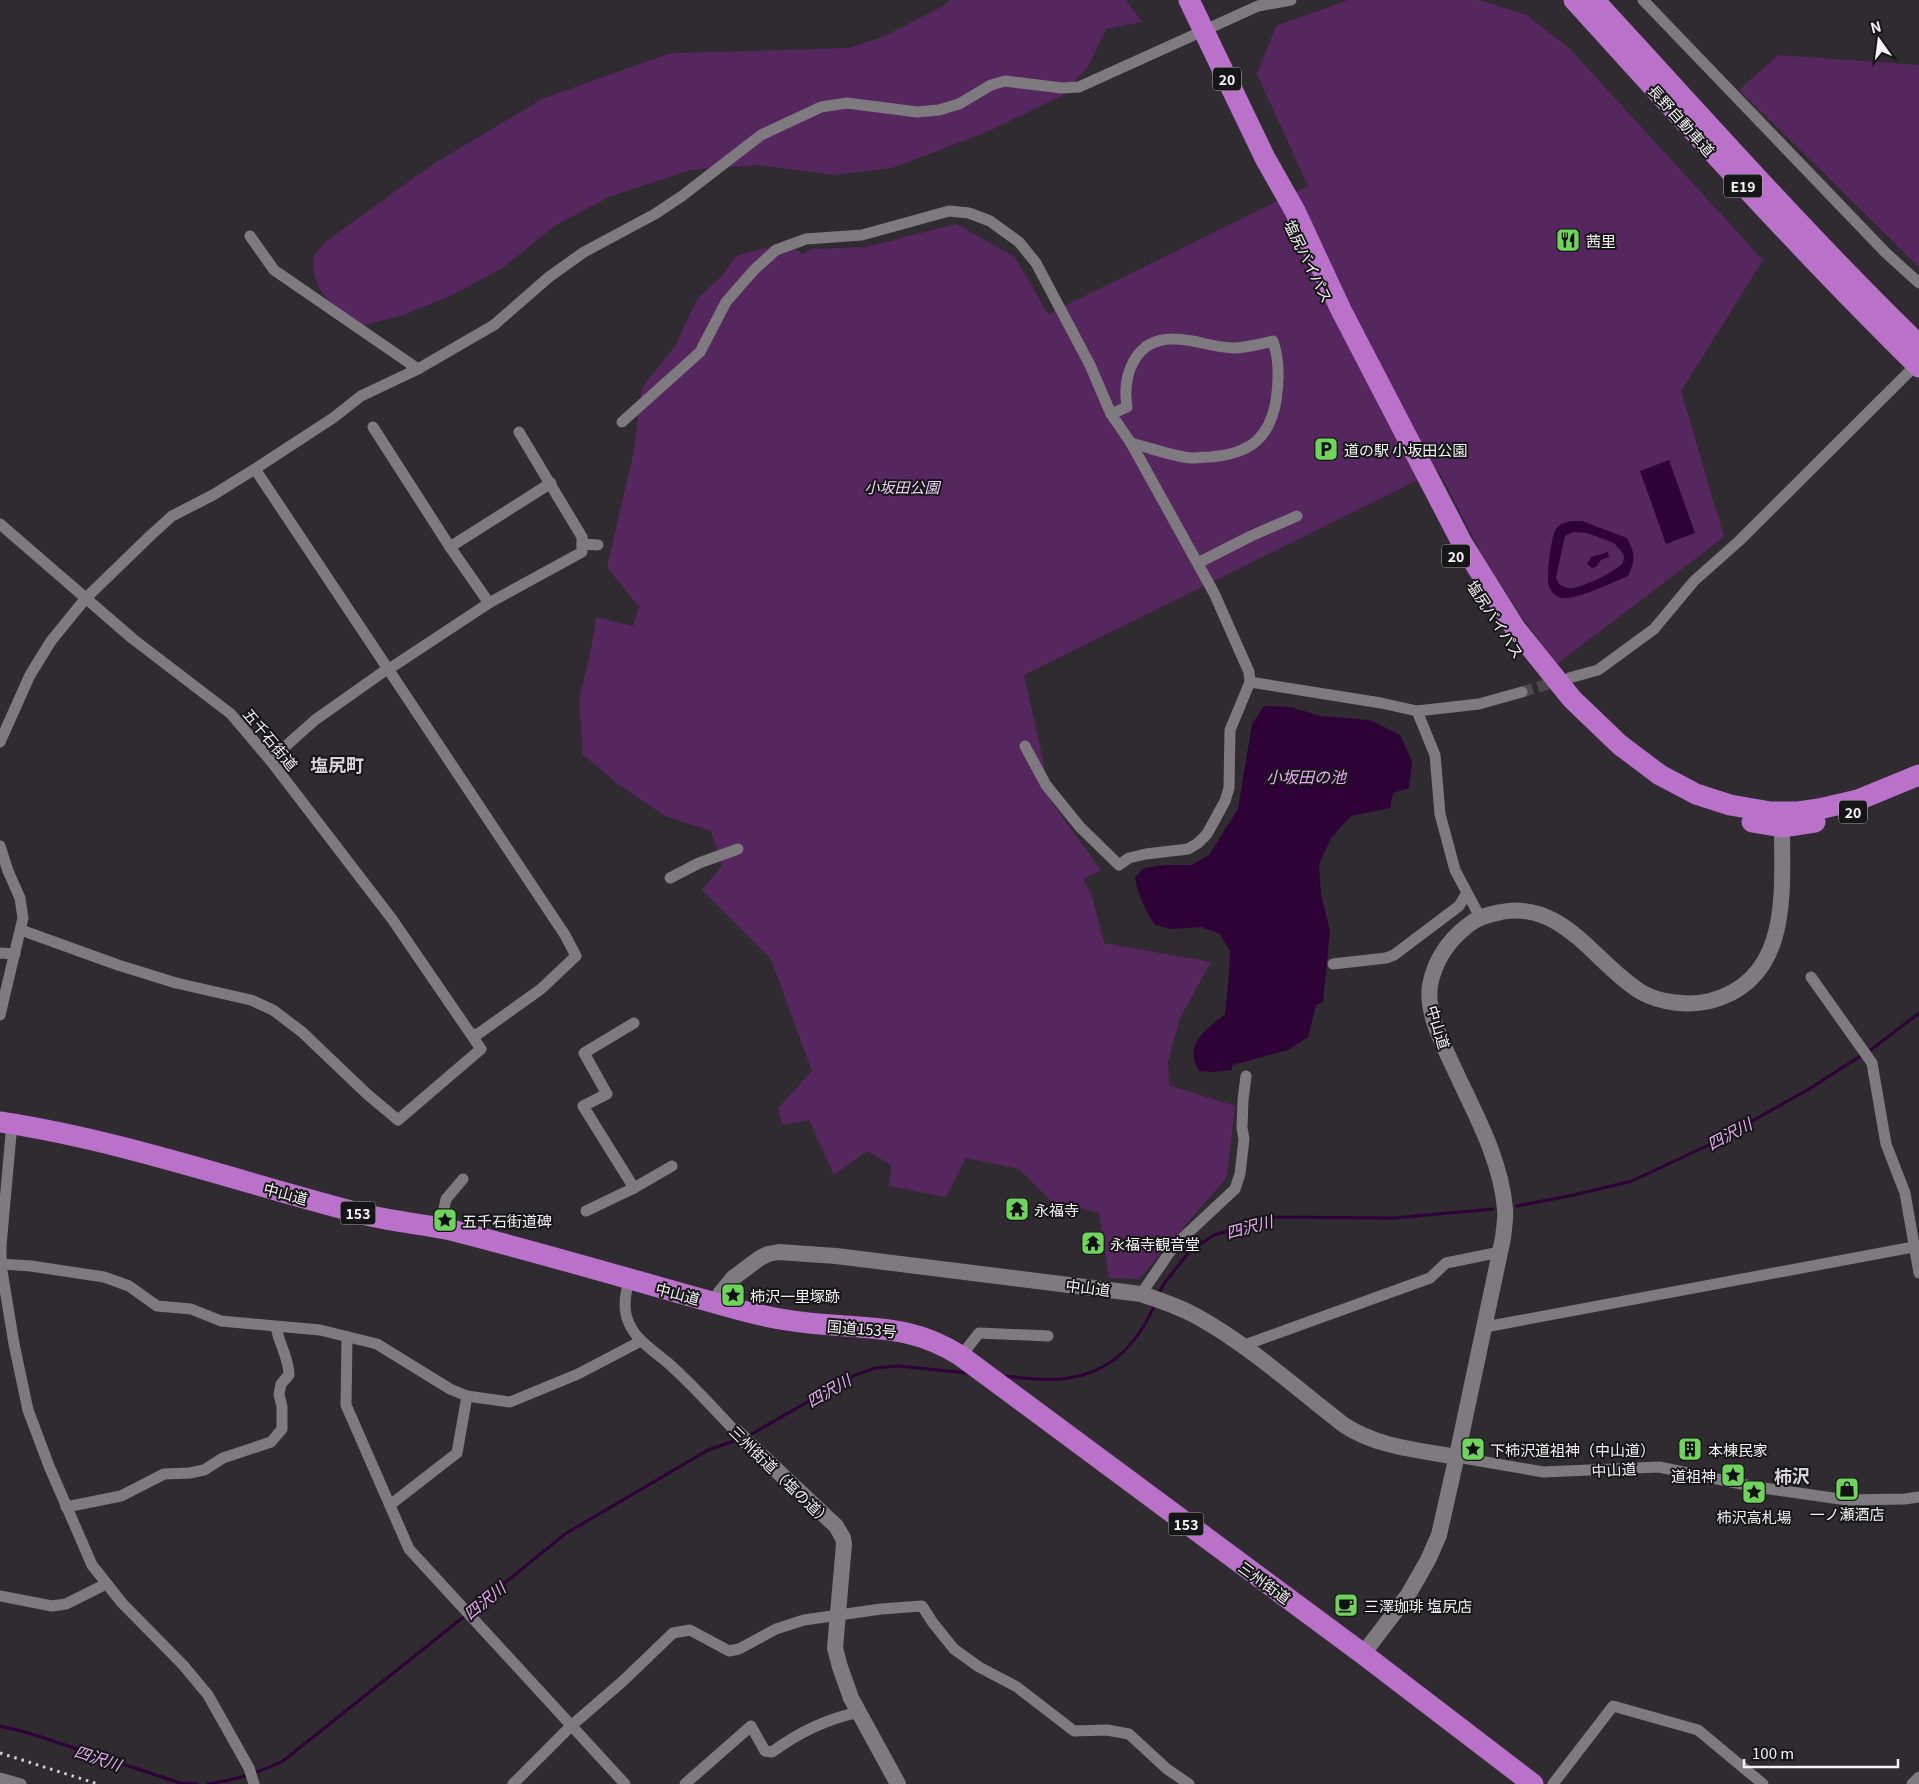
<svg xmlns="http://www.w3.org/2000/svg" width="1919" height="1784" font-family="Georgia,'Noto Sans JP',serif">
  <rect width="100%" height="100%" fill="#2f2b30"/>
  <!-- green -->
  <g fill="#56265f">
    <path d="M950,0H1126L1142,22L1106,29L1088,67L1061,96L987,132L892,168L833,175L758,165L691,170L611,196L556,225L501,269L452,295L404,315L359,326C342,315 321,298 315,277C314,271 314,264 313,257L325,242L433,164L544,98L671,53L849,48L883,37L941,7Z"/>
    <path d="M1348,0H1478L1525,14L1568,47L1763,260L1681,391L1724,537L1557,664L1522,617L1484,558L1438,470L1024,675L1053,804L1101,870L1083,879L1092,896L1104,943L1211,962L1180,1018L1168,1062L1169,1085L1235,1106L1227,1177L1139,1279L1109,1278L1099,1213L1052,1202L1019,1169L966,1158L946,1197L889,1186L891,1165L867,1151L834,1175L809,1120L782,1125L778,1108L812,1071L771,959L702,890L722,866L711,831L665,816L618,784L583,755L579,700L591,650L596,617L633,626L639,607L607,567L633,455L642,388L675,346L697,299L721,277L736,256L772,246L797,250L803,254L811,249L866,247L956,224L1015,257L1048,314L1308,186L1257,74L1276,26Z"/>
    <path d="M1778,55L1919,65V267L1739,90Z"/>
  </g>
  <!-- water -->
  <g fill="#2e0237" fill-rule="evenodd">
    <path d="M1669,460L1695,533L1666,544L1640,471Z"/>
    <path d="M1573,521H1582L1627,538C1635,554 1636,559 1628,576C1613,582 1577,600 1562,598C1556,597 1551,592 1549,586C1546,577 1551,536 1556,529C1560,523 1567,522 1573,521ZM1573,532L1587,533L1614,543L1624,555L1623,563C1615,572 1585,586 1573,588C1566,589 1562,586 1558,583L1556,577L1565,536Z"/>
    <path d="M1608,552L1609,557L1601,560L1596,567L1592,568L1587,564L1591,557Z"/>
    <path d="M1264,706L1291,707L1320,716L1370,720L1400,735L1412,761L1409,788L1393,793L1390,808L1351,816L1331,838L1319,864L1321,895L1330,931L1323,1002L1316,1005L1308,1037L1288,1050L1232,1065V1070L1213,1072L1199,1071C1183,1044 1206,1030 1225,1014L1229,973L1230,951L1220,934L1202,927L1171,929L1155,925C1145,910 1138,896 1135,877L1144,868L1165,865H1192L1209,855L1238,809L1252,724Z"/>
  </g>
  <g fill="none" stroke-linecap="round" stroke-linejoin="round">
    <!-- stream -->
    <g stroke="#2e0237" stroke-width="3">
      <path d="M1868,1052L1919,1013"/>
      <path d="M1517,1206L1574,1195L1632,1181L1715,1142L1809,1089L1862,1055"/>
      <path d="M1159,1294L1163,1285L1189,1252L1214,1235L1275,1217L1394,1218L1493,1209"/>
      <path d="M1002,1376C1021,1377 1041,1381 1060,1379C1108,1375 1136,1347 1155,1304"/>
      <path d="M748,1436L853,1376L875,1368L898,1366L968,1373"/>
      <path d="M470,1611L565,1534L708,1450L737,1440"/>
      <path d="M0,1726L29,1733L180,1783L197,1784"/>
      <path d="M208,1784C235,1780 259,1773 283,1761L466,1615"/>
    </g>
    <!-- street-tunnel -->
    <path stroke="#4d494e" stroke-width="11" stroke-dasharray="11 5.5" stroke-linecap="butt" d="M1522,692L1561,680"/>
    <!-- street -->
    <g stroke="#7e7a7f" stroke-width="11">
      <path d="M1643,0L1886,253L1919,283"/>
      <path d="M250,236L274,270L418,369"/>
      <path d="M1111,414L1127,407C1122,375 1135,338 1174,339C1195,339 1214,348 1235,348C1248,347 1261,344 1273,341C1280,361 1279,381 1276,401C1269,440 1248,454 1210,457C1204,457 1197,458 1191,458C1174,457 1148,447 1131,443"/>
      <path d="M622,422L700,352L726,302L754,270L776,250L806,239L862,235L949,211L969,213L990,221L1019,242L1036,263L1090,365L1111,414L1131,443L1214,593L1249,672L1250,682L1230,730L1229,788L1225,801L1207,834L1198,843L1188,849L1146,854L1129,858L1119,865L1080,827L1046,785L1025,746"/>
      <path d="M373,427L450,547L489,603"/>
      <path d="M255,469L565,935L576,956L541,989L478,1034H471"/>
      <path d="M0,524L133,639L231,714L270,760L392,919L481,1049L398,1120L367,1094L302,1032L273,1010L251,1000L176,983L118,965L21,930"/>
      <path d="M582,544L598,545"/>
      <path d="M450,547L551,483"/>
      <path d="M1198,563L1251,536L1297,516"/>
      <path d="M1569,678L1598,670L1654,629L1694,581L1739,541L1919,362"/>
      <path d="M1250,682L1381,703L1417,711L1479,704L1522,692"/>
      <path d="M1417,711L1435,755L1440,814L1455,870L1480,917"/>
      <path d="M0,742L30,675L51,641L86,598L151,535L172,516L213,495L255,469L333,418L361,396L418,369L494,325L549,277L584,252L655,214L682,196L761,135L821,107L847,103L917,112L939,110L959,104L991,85L1005,81L1062,88L1079,87L1258,6L1291,0"/>
      <path d="M270,760L315,720L383,672L389,669L489,603L582,552V537L519,432"/>
      <path d="M0,846L8,871L20,898L23,918L0,1015"/>
      <path d="M670,878L699,863L738,849"/>
      <path d="M0,953L15,954"/>
      <path d="M1333,964L1386,958L1394,955L1459,906L1467,893"/>
      <path d="M1811,977L1872,1063L1886,1144L1905,1193L1919,1273"/>
      <path d="M12,1123L1,1246V1265L14,1344L28,1410L49,1466L92,1565L122,1603L183,1665L208,1695L249,1768L254,1784"/>
      <path d="M634,1188L583,1106L607,1094L584,1053L634,1023"/>
      <path d="M586,1211L634,1188L672,1166"/>
      <path d="M440,1228L446,1199L463,1179"/>
      <path d="M0,1264L31,1266L104,1277L129,1286L157,1306L191,1309L221,1321L320,1330L377,1344L450,1389L467,1396L510,1402L578,1374L641,1341"/>
      <path d="M629,1280C626,1292 623,1305 627,1318C634,1340 652,1349 668,1363C692,1384 714,1409 736,1432"/>
      <path d="M1141,1294L1174,1246L1235,1189L1240,1174L1244,1139L1242,1128L1243,1100L1246,1076"/>
      <path d="M1485,1327L1919,1246"/>
      <path d="M347,1337L346,1405L409,1549L625,1784"/>
      <path d="M1242,1346L1430,1278L1446,1263L1500,1252"/>
      <path d="M961,1356L979,1333L1048,1336"/>
      <path d="M1457,1457L1543,1472L1659,1467L1756,1487L1847,1500L1905,1499L1919,1497"/>
      <path d="M390,1505L457,1453L467,1396"/>
      <path d="M66,1507L121,1496L164,1474L190,1473L204,1470L223,1458L271,1442L282,1429V1407L279,1394L281,1384L289,1375C289,1358 279,1344 276,1327"/>
      <path d="M0,1596L52,1606L66,1604L106,1584"/>
      <path d="M0,1778L21,1784"/>
      <path d="M513,1784L571,1726L623,1681L673,1633L690,1630L729,1651L739,1649L776,1629L804,1620L881,1609L922,1606L933,1623L954,1649L979,1667L1017,1687L1074,1731L1107,1730L1129,1734L1167,1769L1189,1784"/>
      <path d="M685,1784L751,1726L765,1751L772,1752C798,1733 829,1718 860,1712"/>
      <path d="M1553,1784L1613,1706L1698,1730L1763,1784"/>
      <path d="M1912,1784L1919,1777"/>
    </g>
    <!-- secondary -->
    <g stroke="#7e7a7f" stroke-width="16">
      <path d="M717,1303L720,1294L733,1278L760,1258L768,1254L779,1252L836,1256L1141,1294C1160,1300 1180,1307 1198,1317C1250,1346 1296,1388 1344,1425C1377,1447 1418,1450 1457,1457"/>
      <path d="M736,1432L836,1526L843,1538L844,1544L835,1648L840,1667L851,1698L898,1784"/>
      <path d="M1363,1654L1408,1595L1428,1560L1439,1535L1459,1446L1503,1238C1504,1228 1506,1218 1505,1209C1501,1158 1473,1110 1452,1064C1441,1040 1426,1012 1430,985C1435,960 1448,941 1467,926C1478,917 1488,915 1501,912C1564,900 1595,964 1641,992C1660,1003 1688,1006 1710,1001C1795,979 1781,884 1782,817"/>
    </g>
    <!-- highway -->
    <g stroke="#ba71c9" stroke-width="21">
      <path d="M1189,0L1265,158L1295,211L1341,310L1462,543L1515,628L1572,699L1620,745L1660,775L1696,794L1730,805L1771,812H1798L1819,809L1858,800L1919,775"/>
      <path d="M1574,0C1687,124 1799,249 1919,367"/>
      <path d="M1594,0C1701,116 1806,235 1919,345"/>
      <path d="M1752,822L1782,827L1815,822"/>
      <path d="M0,1122C125,1141 245,1184 367,1215C395,1222 423,1224 451,1230C549,1255 646,1284 744,1311C773,1319 802,1323 832,1325C883,1329 917,1328 961,1356L1363,1654L1533,1784"/>
    </g>
    <!-- rail -->
    <path stroke="#d3d1d4" stroke-width="3" stroke-dasharray="2.5 5" stroke-linecap="butt" d="M0,1753L98,1784"/>
  </g>
  <!-- icons -->
  <defs>
    <g id="restaurant-square" transform="scale(1.25)"><rect x="-9" y="-9" width="18" height="18" rx="4" fill="#70d35e" stroke="#161517"/><path d="M-5-6h1v4h1v-4h1v4h1v-4h1v5L-1.5 .5V6h-2V.5L-5-1ZM5-6V6H3V1.5H1.5Q1.5-4 5-6Z" fill="#111"/></g>
    <g id="parking-square" transform="scale(1.25)"><rect x="-9" y="-9" width="18" height="18" rx="4" fill="#70d35e" stroke="#161517"/><path d="M-3.5-5.5H1a3.5 3.5 0 0 1 0 7H-1V5.5H-3.5ZM-1-3.4V-.6H.8a1.4 1.4 0 0 0 0-2.8Z" fill="#111"/></g>
    <g id="temple-square" transform="scale(1.25)"><rect x="-9" y="-9" width="18" height="18" rx="4" fill="#70d35e" stroke="#161517"/><path d="M0-6L5-2H3V0L6.5 2.5H4V6H1.5V3h-3V6H-4V2.5H-6.5L-3 0V-2H-5Z" fill="#111"/></g>
    <g id="sight-square" transform="scale(1.25)"><rect x="-9" y="-9" width="18" height="18" rx="4" fill="#70d35e" stroke="#161517"/><path d="M0-6L1.8-2.2L6-1.7L2.9 1.2L3.7 5.4L0 3.3L-3.7 5.4L-2.9 1.2L-6-1.7L-1.8-2.2Z" fill="#111"/></g>
    <g id="building-square" transform="scale(1.25)"><rect x="-9" y="-9" width="18" height="18" rx="4" fill="#70d35e" stroke="#161517"/><path d="M-4-6H4V6H1V3H-1V6H-4ZM-2.5-4.3h1.7v1.8h-1.7ZM.8-4.3h1.7v1.8H.8ZM-2.5-1h1.7V.8h-1.7ZM.8-1h1.7V.8H.8Z" fill="#111"/></g>
    <g id="shop-square" transform="scale(1.25)"><rect x="-9" y="-9" width="18" height="18" rx="4" fill="#70d35e" stroke="#161517"/><path d="M-5-2.5h2.3a2.7 3.5 0 0 1 5.4 0H5L5.5 6h-11ZM-1.5-2.5h3a1.5 2.3 0 0 0-3 0Z" fill="#111"/></g>
    <g id="cafe-square" transform="scale(1.25)"><rect x="-9" y="-9" width="18" height="18" rx="4" fill="#70d35e" stroke="#161517"/><path d="M-5.5-4.5H6V0H3Q3 3.5 0 3.5H-2.5Q-5.5 3.5-5.5 0ZM3-3.2v2h1.7v-2ZM-6 4.5H4V6H-6Z" fill="#111"/></g>
  </defs>
  <g fill-rule="evenodd">
    <use href="#restaurant-square" x="1568" y="240"/>
    <use href="#parking-square" x="1326" y="449"/>
    <use href="#temple-square" x="1017" y="1209"/>
    <use href="#sight-square" x="445" y="1220"/>
    <use href="#temple-square" x="1093" y="1243"/>
    <use href="#sight-square" x="733" y="1295"/>
    <use href="#sight-square" x="1473" y="1449"/>
    <use href="#building-square" x="1690" y="1449"/>
    <use href="#sight-square" x="1733" y="1475"/>
    <use href="#shop-square" x="1847" y="1489"/>
    <use href="#sight-square" x="1754" y="1492"/>
    <use href="#cafe-square" x="1346" y="1605"/>
  </g>
  <g text-anchor="middle" dominant-baseline="central" stroke-width="4" stroke-linejoin="round" paint-order="stroke">
    <!-- shield labels -->
    <g fill="#161517" stroke="#b2b0b3" stroke-width="1">
      <rect x="1213" y="67.5" width="28" height="23" rx="4"/>
      <rect x="1724" y="174.5" width="38" height="23" rx="4"/>
      <rect x="1442" y="544.5" width="28" height="23" rx="4"/>
      <rect x="1839" y="800.5" width="28" height="23" rx="4"/>
      <rect x="340.5" y="1201.5" width="35" height="23" rx="4"/>
      <rect x="1168.5" y="1512.5" width="35" height="23" rx="4"/>
    </g>
    <g font-size="14" font-weight="bold" fill="#f5f3f6">
      <text x="1227" y="79">20</text>
      <text x="1743" y="186">E19</text>
      <text x="1456" y="556">20</text>
      <text x="1853" y="812">20</text>
      <text x="358" y="1213">153</text>
      <text x="1186" y="1524">153</text>
    </g>
    <!-- street labels -->
    <g font-size="15" fill="#f5f3f6" stroke="#161517">
      <text transform="translate(1682 120) rotate(48)">長野自動車道</text>
      <text transform="translate(1309 261) rotate(64)">塩尻バイパス</text>
      <text transform="translate(1496 619) rotate(57)">塩尻バイパス</text>
      <text transform="translate(271 739) rotate(50)">五千石街道</text>
      <text transform="translate(1439 1027) rotate(73)">中山道</text>
      <text transform="translate(286 1193) rotate(15)">中山道</text>
      <text transform="translate(1088 1287) rotate(7)">中山道</text>
      <text transform="translate(678 1293) rotate(15)">中山道</text>
      <text transform="translate(862 1328) rotate(5)">国道153号</text>
      <text transform="translate(1614 1469) rotate(-3)">中山道</text>
      <text transform="translate(781 1475) rotate(44)">三州街道（塩の道）</text>
      <text transform="translate(1265 1582) rotate(36)">三州街道</text>
    </g>
    <!-- poi labels -->
    <g font-size="15" fill="#f5f3f6" stroke="#161517" text-anchor="start">
      <text x="1586" y="240">茜里</text>
      <text x="1344" y="449">道の駅 小坂田公園</text>
      <text x="1034" y="1209">永福寺</text>
      <text x="462" y="1220">五千石街道碑</text>
      <text x="1110" y="1243">永福寺観音堂</text>
      <text x="750" y="1295">柿沢一里塚跡</text>
      <text x="1490" y="1449">下柿沢道祖神（中山道）</text>
      <text x="1708" y="1449">本棟民家</text>
      <text x="1716" y="1475" text-anchor="end">道祖神</text>
      <text x="1847" y="1513" text-anchor="middle">一ノ瀬酒店</text>
      <text x="1754" y="1516" text-anchor="middle">柿沢高札場</text>
      <text x="1364" y="1605">三澤珈琲 塩尻店</text>
    </g>
    <!-- park labels -->
    <g font-size="15" font-style="italic" fill="#f1d1f8" stroke="#161517">
      <text x="902" y="486">小坂田公園</text>
    </g>
    <!-- water labels -->
    <g font-size="16" font-style="italic" fill="#e9aaf6" stroke="#161517">
      <text x="1306" y="776">小坂田の池</text>
      <text transform="translate(1729 1133) rotate(-28)">四沢川</text>
      <text transform="translate(1249 1226) rotate(-15)">四沢川</text>
      <text transform="translate(828 1390) rotate(-30)">四沢川</text>
      <text transform="translate(484 1600) rotate(-39)">四沢川</text>
      <text transform="translate(98 1757) rotate(18)">四沢川</text>
    </g>
    <!-- quarter labels -->
    <g font-size="18" font-weight="bold" fill="#d8d3d9" stroke="#161517">
      <text x="337" y="764">塩尻町</text>
      <text x="1792" y="1475">柿沢</text>
    </g>
  </g>
  <!-- north arrow -->
  <g transform="translate(1879 40) rotate(346)" stroke="#161517" stroke-width="4" paint-order="stroke">
  <path d="M0-4L9 19L0 12L-9 19Z" fill="#f5f3f6"/>
  <text y="-8" font-size="14" font-weight="bold" text-anchor="middle" fill="#f5f3f6">N</text>
  </g>
  <!-- scale -->
  <path d="M1744 1759v8h154v-8" fill="none" stroke="#f5f3f6" stroke-width="2.5"/>
  <text x="1752" y="1759" font-size="15" fill="#f5f3f6" stroke="#161517" stroke-width="4" paint-order="stroke">100 m</text>
</svg>
